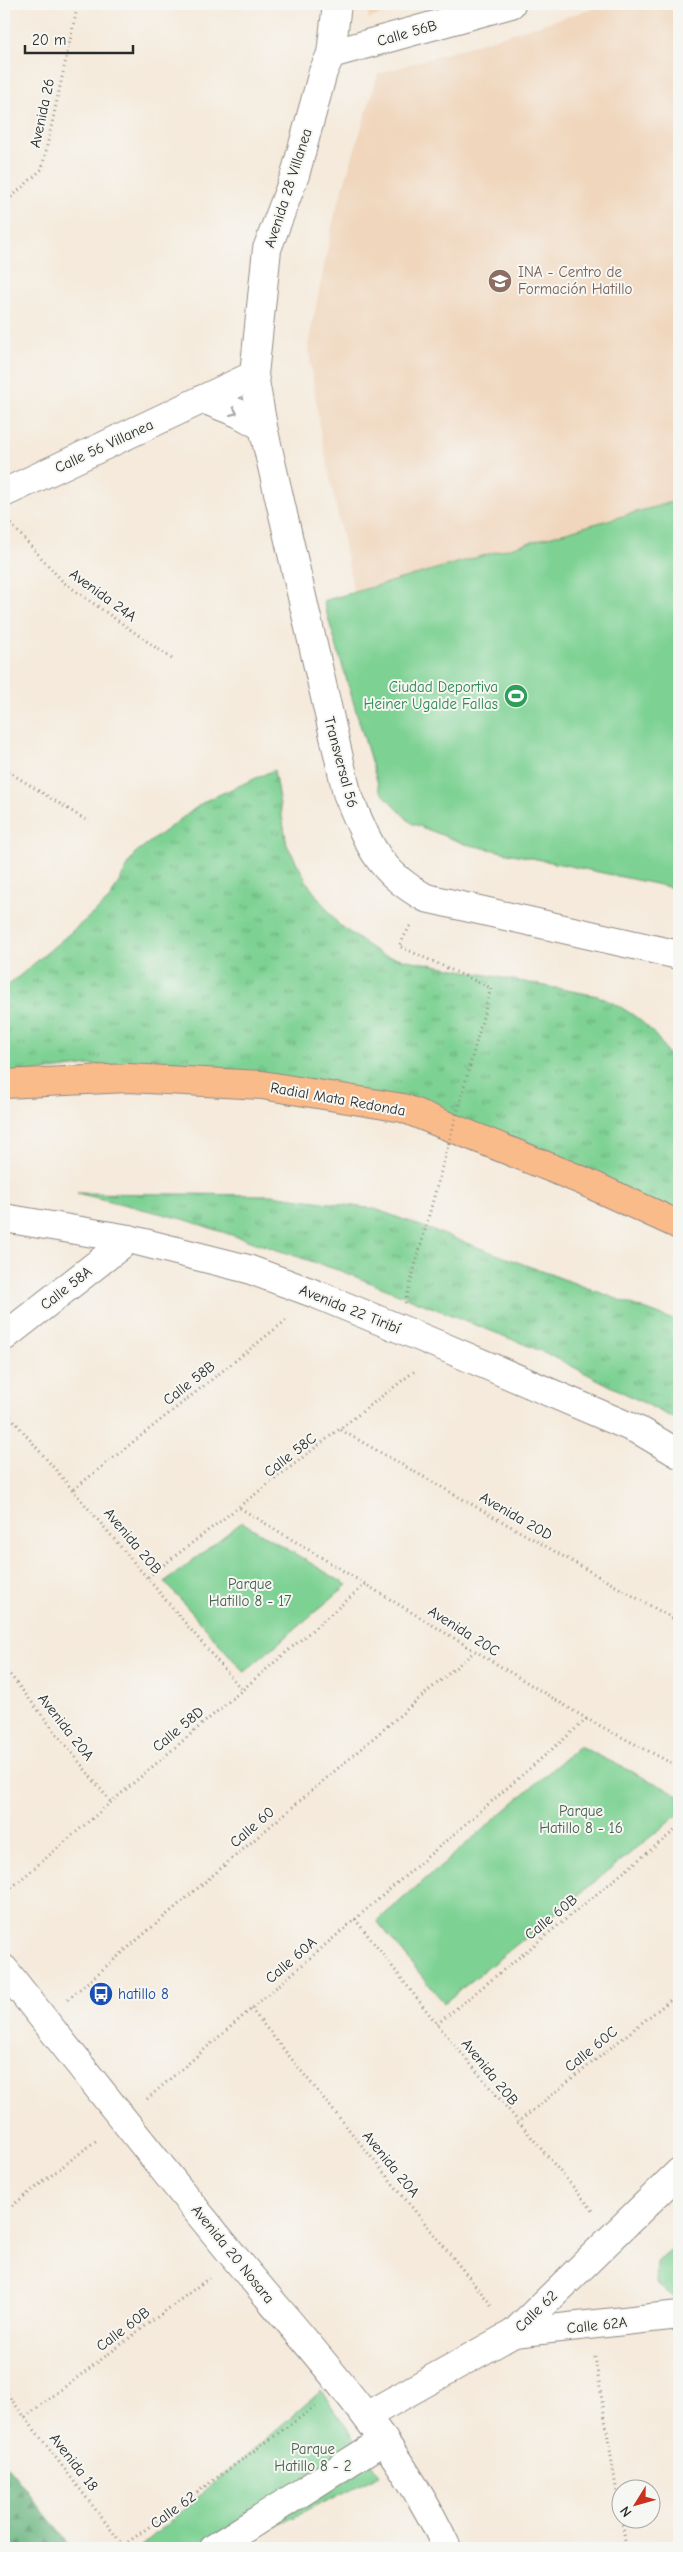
<svg xmlns="http://www.w3.org/2000/svg" width="683" height="2552" font-family="'Comic Neue',sans-serif">
  <defs>
    <pattern id="grass-tufts" width="24" height="20" patternUnits="userSpaceOnUse" patternTransform="scale(1.25)"><rect width="24" height="20" fill="#7dd193"/><path d="M3 7l-1-3M5 7V3M7 7l1-3M15 17l-1-3M17 17v-4M19 17l1-3" fill="none" stroke="#67aa78"/></pattern>
    <pattern id="forest-firs" width="22" height="20" patternUnits="userSpaceOnUse" patternTransform="scale(1.25)"><rect width="22" height="20" fill="#66b37d"/><path d="M5 1l3.5 6h-7zM16 11l3.5 6h-7z" fill="#549267"/></pattern>
  </defs>
  <rect width="100%" height="100%" fill="#f6f6f2"/>
  <filter id="ink" filterUnits="userSpaceOnUse"><feTurbulence type="fractalNoise" baseFrequency=".02" numOctaves="2"/><feDisplacementMap in="SourceGraphic" scale="10" xChannelSelector="R" yChannelSelector="G"/><feConvolveMatrix kernelMatrix="1 2 1 2 8 2 1 2 1" color-interpolation-filters="sRGB"/></filter>
  <filter id="wash" filterUnits="userSpaceOnUse"><feTurbulence type="fractalNoise" baseFrequency=".0096" numOctaves="4" result="noise"/><feDisplacementMap in="SourceGraphic" scale="20" xChannelSelector="R" yChannelSelector="G"/><feGaussianBlur stdDeviation="1.12" result="paint"/><feColorMatrix in="noise" values="0 0 0 0 0 0 0 0 0 0 0 0 0 0 0 0 0 1.4 0 .05"/><feComposite in="paint" operator="in"/></filter>
  <g filter="url(#wash)">
    <rect width="100%" height="100%" fill="#f5eadb"/>
    <!-- built -->
    <g fill="#f0d6bc">
      <path d="M370,4H416L368,19Z"/>
      <path d="M608,4H679V501L354,593L320,429L308,345L334,217L378,74Z"/>
    </g>
    <!-- grass -->
    <g fill="url(#grass-tufts)" stroke="#547e5f">
      <path d="M274,770L287,845L310,887L339,925L381,955L598,996C641,1015 663,1035 679,1079V1222L482,1135L209,1071L90,1065L4,1076V989L109,900L135,853L205,801Z"/>
      <path d="M77,1193L271,1195L375,1209L679,1322V1421L546,1353L341,1271L183,1219Z"/>
    </g>
    <!-- forest -->
    <path fill="url(#forest-firs)" stroke="#486f54" d="M4,2462L72,2548H4Z"/>
    <!-- green -->
    <g fill="#7dd193" stroke="#547e5f">
      <path d="M679,500V889L465,844L411,823L380,791L323,601Z"/>
      <path d="M242,1522L347,1585L244,1672L165,1582Z"/>
      <path d="M579,1746L679,1795V1814L444,2003L377,1921Z"/>
      <path d="M679,2244V2296L674,2297L656,2284L657,2262Z"/>
      <path d="M321,2391L380,2475L231,2548H139Z"/>
    </g>
  </g>
  <g filter="url(#ink)">
    <g fill="none" stroke-linecap="round" stroke-linejoin="round">
      <!-- minor casing -->
      <g stroke="#908a83" stroke-width="30">
        <g id="minor">
          <path d="M337,4L331,54L323,72L295,175L267,249L254,375L263,427L347,793C368,843 377,871 426,898L679,955"/>
          <path d="M331,54L511,4"/>
          <path d="M203,399L238,413L263,427"/>
          <path d="M4,493L254,375"/>
          <path d="M4,1218L129,1239L248,1269L318,1295L444,1347L642,1432L679,1454"/>
          <path d="M4,1337L129,1239"/>
          <path d="M4,1969C81,2066 157,2163 236,2259C312,2351 397,2439 447,2548"/>
          <path d="M514,2333L679,2315"/>
          <path d="M366,2416L514,2333L679,2172"/>
          <path d="M214,2548L384,2440"/>
        </g>
      </g>
      <!-- major casing -->
      <g stroke="#908a83" stroke-width="30">
        <path id="major" d="M4,1084L128,1078L262,1085L403,1108L581,1180L679,1225"/>
      </g>
      <!-- path -->
      <g stroke="#908a83" stroke-width="3" stroke-dasharray="1 4" stroke-linecap="butt">
        <path d="M4,204L42,169L78,4"/>
        <path d="M11,524L63,582L175,661"/>
        <path d="M4,769L89,822"/>
        <path d="M410,926L399,946L491,988"/>
        <path d="M4,1409L242,1690"/>
        <path d="M341,1430L679,1622"/>
        <path d="M74,1489L289,1318"/>
        <path d="M240,1508L587,1719L679,1767"/>
        <path d="M148,1577L416,1370"/>
        <path d="M4,1667L110,1801"/>
        <path d="M4,1894L367,1583"/>
        <path d="M355,1919L437,2024L594,2212"/>
        <path d="M68,1999L474,1652"/>
        <path d="M251,2009L493,2307"/>
        <path d="M437,2024L679,1827"/>
        <path d="M147,2099L587,1719"/>
        <path d="M517,2123L679,1993"/>
        <path d="M4,2212L98,2139"/>
        <path d="M595,2357L620,2512"/>
        <path d="M4,2390L125,2548"/>
        <path d="M25,2417L209,2278"/>
        <path d="M622,2520L626,2548"/>
        <path d="M124,2545L316,2406"/>
      </g>
      <!-- minor -->
      <use href="#minor" stroke="#fff" stroke-width="28"/>
      <!-- major -->
      <use href="#major" stroke="#fabb8b" stroke-width="28"/>
      <!-- path-bridge -->
      <path stroke="#908a83" stroke-width="3" stroke-dasharray="1 4" stroke-linecap="butt" d="M405,1303L491,988"/>
    </g>
    <!-- one-way arrows -->
    <defs><path id="oneway-chevron" d="M-2-3.5L2.5 0L-2 3.5" fill="none" stroke-width="1.6" stroke-linecap="round" stroke-linejoin="round" transform="scale(1.25)"/></defs>
    <use stroke="#a0a0a0" href="#oneway-chevron" transform="translate(234 412) rotate(24)"/>
  </g>
  <!-- icons -->
  <defs>
    <g id="university-disc" transform="scale(1.25)"><circle r="9.5" fill="#8d6e63" stroke="#f6f6f2"/><path d="M0-5L7-2L0 1L-7-2ZM-4 1L0 2.5L4 1V4Q0 6-4 4Z" fill="#fff"/></g>
    <g id="stadium-disc" transform="scale(1.25)"><circle r="9.5" fill="#2e9e5b" stroke="#f6f6f2"/><path d="M0-5a6.5 5 0 1 0 0 10a6.5 5 0 1 0 0-10ZM-3.5-1.8h7v3.6h-7Z" fill="#fff"/></g>
    <g id="bus-disc" transform="scale(1.25)"><circle r="9.5" fill="#1a4fb4" stroke="#f6f6f2"/><path d="M-5-6H5V4H4V6H2V4H-2V6H-4V4H-5ZM-3.5-4V0h7V-4ZM-3.5 1.2v1.5H-2V1.2ZM2 1.2v1.5H3.5V1.2Z" fill="#fff"/></g>
  </defs>
  <g fill-rule="evenodd">
    <use href="#university-disc" x="500" y="281"/>
    <use href="#stadium-disc" x="516" y="696"/>
    <use href="#bus-disc" x="101" y="1994"/>
  </g>
  <g text-anchor="middle" dominant-baseline="central" stroke-width="4" stroke-linejoin="round" paint-order="stroke">
    <!-- street labels -->
    <g font-size="15" fill="#2b2b2b" stroke="#f6f6f2">
      <text transform="translate(407 33) rotate(-16)">Calle 56B</text>
      <text transform="translate(42 113) rotate(-78)">Avenida 26</text>
      <text transform="translate(288 188) rotate(-72)">Avenida 28 Villanea</text>
      <text transform="translate(104 446) rotate(-25)">Calle 56 Villanea</text>
      <text transform="translate(103 595) rotate(36)">Avenida 24A</text>
      <text transform="translate(341 762) rotate(75)">Transversal 56</text>
      <text transform="translate(338 1099) rotate(10)">Radial Mata Redonda</text>
      <text transform="translate(66 1288) rotate(-38)">Calle 58A</text>
      <text transform="translate(350 1309) rotate(22)">Avenida 22 Tiribí</text>
      <text transform="translate(189 1383) rotate(-38)">Calle 58B</text>
      <text transform="translate(290 1455) rotate(-38)">Calle 58C</text>
      <text transform="translate(516 1516) rotate(30)">Avenida 20D</text>
      <text transform="translate(133 1541) rotate(50)">Avenida 20B</text>
      <text transform="translate(464 1631) rotate(32)">Avenida 20C</text>
      <text transform="translate(66 1727) rotate(52)">Avenida 20A</text>
      <text transform="translate(178 1729) rotate(-40)">Calle 58D</text>
      <text transform="translate(252 1827) rotate(-41)">Calle 60</text>
      <text transform="translate(551 1917) rotate(-39)">Calle 60B</text>
      <text transform="translate(291 1960) rotate(-41)">Calle 60A</text>
      <text transform="translate(591 2049) rotate(-39)">Calle 60C</text>
      <text transform="translate(490 2072) rotate(51)">Avenida 20B</text>
      <text transform="translate(391 2164) rotate(51)">Avenida 20A</text>
      <text transform="translate(233 2254) rotate(51)">Avenida 20 Nosara</text>
      <text transform="translate(536 2311) rotate(-44)">Calle 62</text>
      <text transform="translate(597 2325) rotate(-6)">Calle 62A</text>
      <text transform="translate(123 2329) rotate(-37)">Calle 60B</text>
      <text transform="translate(74 2462) rotate(52)">Avenida 18</text>
      <text transform="translate(173 2510) rotate(-36)">Calle 62</text>
    </g>
    <!-- education labels -->
    <g font-size="15" fill="#785e54" stroke="#f6f6f2" text-anchor="start">
      <text x="518" y="272">INA - Centro de<tspan x="518" dy="17">Formación Hatillo</tspan></text>
    </g>
    <!-- leisure labels -->
    <g font-size="15" fill="#27864d" stroke="#f6f6f2" text-anchor="end">
      <text x="498" y="687">Ciudad Deportiva<tspan x="498" dy="17">Heiner Ugalde Fallas</tspan></text>
    </g>
    <!-- park labels -->
    <g font-size="15" fill="#445d4a" stroke="#f6f6f2">
      <text x="250" y="1584">Parque<tspan x="250" dy="17">Hatillo 8 - 17</tspan></text>
      <text x="581" y="1811">Parque<tspan x="581" dy="17">Hatillo 8 - 16</tspan></text>
      <text x="313" y="2449">Parque<tspan x="313" dy="17">Hatillo 8 - 2</tspan></text>
    </g>
    <!-- transit labels -->
    <g font-size="15" fill="#164399" stroke="#f6f6f2" text-anchor="start">
      <text x="118" y="1994">hatillo 8</text>
    </g>
  </g>
  <!-- margin -->
  <rect width="683" height="2552" fill="none" stroke="#f6f6f2" stroke-width="20"/>
  <!-- north arrow -->
  <g transform="translate(636 2504) rotate(233)"><circle r="24" fill="#f6f6f2" stroke="#a5a5a2"/>
  <path d="M0-4L9 19L0 12L-9 19Z" fill="#c8321e"/>
  <text y="-8" font-size="14" font-weight="bold" text-anchor="middle" fill="#2b2b2b">N</text>
  </g>
  <!-- scale -->
  <path d="M25 45v8h108v-8" fill="none" stroke="#2b2b2b" stroke-width="2.5"/>
  <text x="32" y="45" font-size="15" fill="#2b2b2b" stroke="#f6f6f2" stroke-width="4" paint-order="stroke">20 m</text>
</svg>
